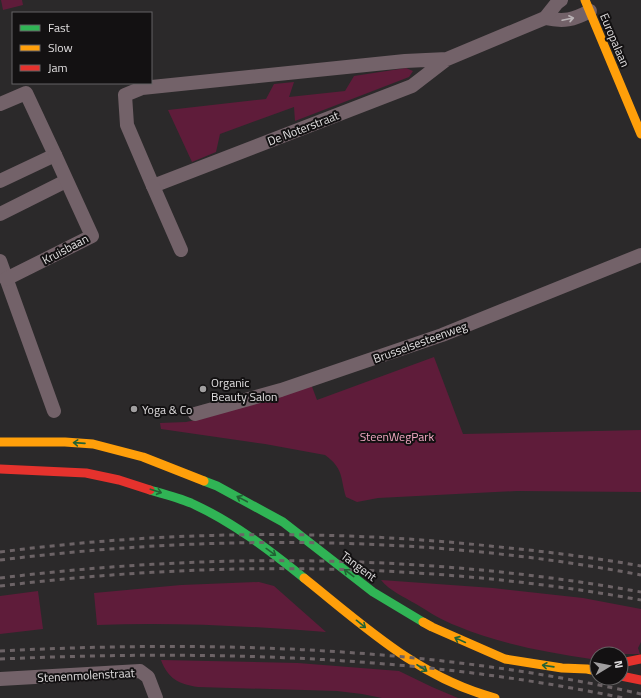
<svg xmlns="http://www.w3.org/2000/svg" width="641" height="698" font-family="'Titillium Web',sans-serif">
  <rect width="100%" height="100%" fill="#2b292a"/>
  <!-- green -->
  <g fill="#5f1c3a">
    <path d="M1,0H22L23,5L3,10Z"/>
    <path d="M406,68L413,71L409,77L295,121L294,107L220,134L216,152L192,162L168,110L266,99L274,84L294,82L289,97L345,91L354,76Z"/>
    <path d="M434,357L463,434L641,430V492L517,491L378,498L357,502L346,497C340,477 344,469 325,455L265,444L161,429L160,423L186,422L205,418L311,384L317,400Z"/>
    <path d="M381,580L493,588L583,598L641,609V642L638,648L640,654H597V659H591C545,652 500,644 457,626C443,621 429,612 416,604C404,597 390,591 381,580Z"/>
    <path d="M259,582L274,586L326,632C250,626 173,622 97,625L94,593L181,585Z"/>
    <path d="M38,591L43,629L0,634V596Z"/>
    <path d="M161,660L298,663L399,671L432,687L458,698H382L362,694L337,691L198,687C179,684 168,679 161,660Z"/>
  </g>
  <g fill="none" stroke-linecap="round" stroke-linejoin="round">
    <!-- street -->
    <g stroke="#736269" stroke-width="14">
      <path d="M545,18C564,22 573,20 590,11"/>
      <path d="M447,59L405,61L142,88L125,95L127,125L153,186L412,86L447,59L545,18L557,3L561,0"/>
      <path d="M0,104L26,93L55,155L0,181"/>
      <path d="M153,186L181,250"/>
      <path d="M0,214L66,181"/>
      <path d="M0,261L54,411"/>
      <path d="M6,279L92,236L55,155"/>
      <path d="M195,414L281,390L442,335L641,255"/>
      <path d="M0,679L140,671L148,677L156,698"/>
    </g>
    <!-- fast -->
    <g stroke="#30b455" stroke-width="9">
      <path d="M204,481L217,486L283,522L373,592L423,622"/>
      <path d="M150,490C164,494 179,498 191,503C233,522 269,550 304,578"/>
    </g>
    <!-- slow -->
    <g stroke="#ff9f0a" stroke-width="9">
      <path d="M585,0L641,134"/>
      <path d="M0,442H65L93,444L143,457L204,481"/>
      <path d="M304,578C364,626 419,678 495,698"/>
      <path d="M423,622L432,627L505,659L562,668L587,669L597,671"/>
    </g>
    <!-- jam -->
    <g stroke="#e5322d" stroke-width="9">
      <path d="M0,469L86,473L119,480L150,490"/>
      <path d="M621,663L641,659"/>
      <path d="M621,676L641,680"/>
    </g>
    <!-- rail -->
    <g stroke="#6c6366" stroke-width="3" stroke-dasharray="5 5" stroke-linecap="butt">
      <path d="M0,552C162,531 328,529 490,546C541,551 591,557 641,566"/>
      <path d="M0,560C212,534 431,535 641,575"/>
      <path d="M0,578C213,552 430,554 641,592"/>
      <path d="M0,586C213,560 430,562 641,600"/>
      <path d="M0,651C212,640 433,647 641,694"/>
      <path d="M0,659C208,650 418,655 623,698"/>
    </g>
  </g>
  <!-- one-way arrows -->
  <defs><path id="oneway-shaft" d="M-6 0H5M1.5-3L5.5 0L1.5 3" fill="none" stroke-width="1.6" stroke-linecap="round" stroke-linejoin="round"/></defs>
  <use stroke="#bab3b6" href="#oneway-shaft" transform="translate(568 19) rotate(-12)"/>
  <g stroke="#226234">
    <use href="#oneway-shaft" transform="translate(79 443) rotate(-176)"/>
    <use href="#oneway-shaft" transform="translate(156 491) rotate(18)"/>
    <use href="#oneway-shaft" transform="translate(242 499) rotate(-152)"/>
    <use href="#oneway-shaft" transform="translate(271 552) rotate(36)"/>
    <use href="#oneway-shaft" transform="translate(349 573) rotate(-143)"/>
    <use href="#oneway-shaft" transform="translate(361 624) rotate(39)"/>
    <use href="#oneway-shaft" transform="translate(460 640) rotate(-155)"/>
    <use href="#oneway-shaft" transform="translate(548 666) rotate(-172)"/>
    <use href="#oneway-shaft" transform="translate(422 668) rotate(33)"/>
  </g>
  <!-- markers -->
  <g fill="#a19fa0" stroke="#131112" stroke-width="1.5">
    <circle cx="203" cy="389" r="4"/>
    <circle cx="134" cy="409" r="4"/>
  </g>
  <g text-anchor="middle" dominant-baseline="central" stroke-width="4" stroke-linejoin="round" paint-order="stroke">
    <!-- street labels -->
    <g font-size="12" fill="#e0dedf" stroke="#131112">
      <text transform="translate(615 40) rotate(67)">Europalaan</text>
      <text transform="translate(303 128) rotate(-21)">De Noterstraat</text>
      <text transform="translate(65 249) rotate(-28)">Kruisbaan</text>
      <text transform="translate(420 342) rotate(-20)">Brusselsesteenweg</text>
      <text transform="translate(359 566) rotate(37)">Tangent</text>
      <text transform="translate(86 675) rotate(-3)">Stenenmolenstraat</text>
    </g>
    <!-- poi labels -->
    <g font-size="12" fill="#e0dedf" stroke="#131112" text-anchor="start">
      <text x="211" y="382">Organic<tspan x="211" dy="14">Beauty Salon</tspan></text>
      <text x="142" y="409">Yoga &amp; Co</text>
    </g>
    <!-- park labels -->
    <g font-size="12" fill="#f4aac4" stroke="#131112">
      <text x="397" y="436">SteenWegPark</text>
    </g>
  </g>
  <!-- legend -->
  <rect x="12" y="12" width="140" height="72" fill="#131112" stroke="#656364"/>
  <rect x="20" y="25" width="20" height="6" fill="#30b455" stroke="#656364"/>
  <text x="48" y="32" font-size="12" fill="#e0dedf">Fast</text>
  <rect x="20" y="45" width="20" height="6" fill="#ff9f0a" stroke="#656364"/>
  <text x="48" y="52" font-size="12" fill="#e0dedf">Slow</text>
  <rect x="20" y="65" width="20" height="6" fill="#e5322d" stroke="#656364"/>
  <text x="48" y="72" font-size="12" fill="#e0dedf">Jam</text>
  <!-- north arrow -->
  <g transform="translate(609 666) rotate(80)"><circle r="19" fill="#131112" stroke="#656364"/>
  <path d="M0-3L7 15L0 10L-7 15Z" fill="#a19fa0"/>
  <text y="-6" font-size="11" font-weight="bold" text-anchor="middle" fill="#e0dedf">N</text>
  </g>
</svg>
